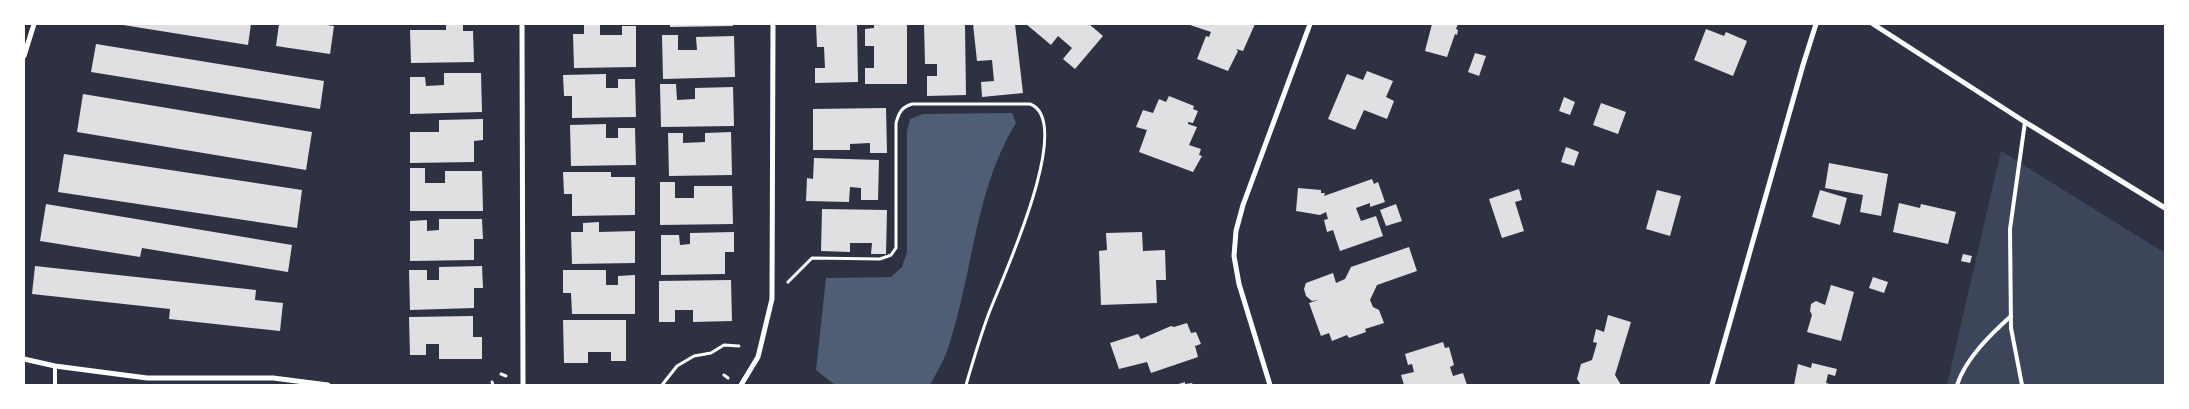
<svg xmlns="http://www.w3.org/2000/svg" width="2189" height="409" font-family="'Public Sans',sans-serif">
  <rect width="100%" height="100%" fill="#2d3142"/>
  <!-- green -->
  <path fill="#3c4559" d="M2001,151L2165,253V385H1947Z"/>
  <!-- water -->
  <path fill="#4f5d75" d="M1012,113L1016,123C974,191 973,276 947,351C943,362 936,374 930,385H835L816,370L826,278L891,277L902,267L907,252V131L910,119L923,114Z"/>
  <!-- building -->
  <g fill="#e0e0e3">
    <path d="M117,24H251L248,45Z"/>
    <path d="M279,24H319L334,26L330,54L276,46Z"/>
    <path d="M446,24H463V31H473L474,62L411,63L410,30H446Z"/>
    <path d="M584,24H600V35H622V26H636V67L574,68L573,34H584Z"/>
    <path d="M670,24H733V26L670,27Z"/>
    <path d="M816,24H857L858,82L815,83V68H825L824,47H817Z"/>
    <path d="M874,24H907V84H865V68H874V46H865V29L874,28Z"/>
    <path d="M924,24L965,25L966,95L927,96V76H937V64H925Z"/>
    <path d="M973,24H1015L1023,93L982,97L981,82L994,81L992,60L977,61Z"/>
    <path d="M1026,24H1089L1103,36L1075,69L1063,59L1072,48L1058,36L1051,45Z"/>
    <path d="M1187,24H1255L1243,51L1236,49L1238,51L1228,71L1197,59L1206,36L1209,37L1211,32Z"/>
    <path d="M1432,24H1458L1456,29L1458,30L1457,35L1455,34L1447,57L1425,51Z"/>
    <path d="M1706,29L1724,36L1726,32L1747,41L1733,76L1694,60Z"/>
    <path d="M662,35H678V50H697L696,37L734,36L735,77L663,79Z"/>
    <path d="M96,44L324,81L320,109L91,72Z"/>
    <path d="M1475,53L1486,56L1479,76L1468,72Z"/>
    <path d="M1367,71L1393,81L1386,97L1394,101L1387,119L1364,110L1355,130L1328,119L1347,74L1363,80Z"/>
    <path d="M444,73H481L482,112L410,114V77H425L426,86L444,85Z"/>
    <path d="M606,74V88H618V79H635L636,117L572,118V96H564L563,75Z"/>
    <path d="M660,84H676L677,100L695,99V88L733,87L734,126L661,127Z"/>
    <path d="M83,94L312,132L306,170L77,132Z"/>
    <path d="M1169,96L1194,106L1193,109L1198,111L1193,123L1188,122V124L1197,127L1189,145L1201,149L1199,155L1202,156L1193,172L1139,152L1147,130L1136,127L1143,110L1153,113L1159,99L1166,102Z"/>
    <path d="M1564,97L1575,102L1570,115L1559,111Z"/>
    <path d="M1601,103L1626,112L1618,134L1593,125Z"/>
    <path d="M886,108L887,153H870V143L850,144V150H813V109Z"/>
    <path d="M483,119V140L474,141V162L410,163V132H439V120Z"/>
    <path d="M606,124V138H618V128H635L636,165L571,166L570,125Z"/>
    <path d="M731,132L732,175L669,176L668,133H683V143L705,142V133Z"/>
    <path d="M1566,147L1579,152L1574,166L1561,162Z"/>
    <path d="M64,154L302,190L297,228L58,192Z"/>
    <path d="M814,158L879,160L878,200H861V188L850,187L849,202L806,201L807,178L813,179Z"/>
    <path d="M1829,163L1888,174L1881,216L1860,212L1863,195L1825,188Z"/>
    <path d="M410,168H425V183H445V171H482L483,211H410Z"/>
    <path d="M563,172H611V177H635V215L572,216V194H564Z"/>
    <path d="M1372,179L1374,184L1378,182L1385,202L1370,207V203L1356,208L1361,221L1376,216L1383,236L1340,251L1333,230L1327,232L1324,220L1328,219L1326,212L1320,215L1296,211L1298,188L1321,190V193H1325L1324,196Z"/>
    <path d="M660,182H675V198H694V186H732L733,224L660,225Z"/>
    <path d="M1519,189L1522,200L1515,202L1524,231L1502,238L1489,199Z"/>
    <path d="M1657,190L1681,196L1670,236L1646,229Z"/>
    <path d="M1820,190L1847,198L1840,225L1812,217Z"/>
    <path d="M1899,203L1920,208L1921,204L1956,212L1948,244L1893,232Z"/>
    <path d="M46,204L292,245L288,272L142,248L140,257L40,241Z"/>
    <path d="M1396,204L1402,221L1386,226L1380,210Z"/>
    <path d="M822,209L887,210L886,254H871L872,243H850V252L821,251Z"/>
    <path d="M439,219H482L483,239H474V260L410,261V221L427,220V231L439,230Z"/>
    <path d="M599,222V232L635,231V263L572,264L571,232H583V223Z"/>
    <path d="M734,232V252H725V274L661,275V235H679L680,245L690,244V233Z"/>
    <path d="M1142,232L1143,251L1165,250L1166,280H1156L1157,303L1101,305L1099,251L1107,250L1106,233Z"/>
    <path d="M1409,247L1417,271L1377,285L1370,300L1373,307L1379,310L1384,323L1365,329L1366,332L1349,338L1347,335L1332,341L1329,333L1321,336L1309,303L1318,300L1312,301L1306,296L1304,289L1306,283L1333,273L1336,283L1345,279L1351,267Z"/>
    <path d="M1963,254L1972,256L1970,263L1961,261Z"/>
    <path d="M35,266L256,290L255,300L283,303L280,331L169,319L170,309L32,294Z"/>
    <path d="M482,266L483,288H474V308L410,310L409,270H427V280H439V267Z"/>
    <path d="M563,270H606V285H618V276L635,275V314H572L571,293H563Z"/>
    <path d="M1873,277L1888,282L1884,293L1869,288Z"/>
    <path d="M731,280L732,321L693,322V310H675V322H659V281Z"/>
    <path d="M1831,285L1854,292L1841,341L1807,332L1812,315L1810,311L1811,304L1816,301L1825,305Z"/>
    <path d="M1608,315L1631,322L1615,375L1621,385H1581L1577,379L1581,364L1592,360L1597,343L1593,342L1596,329L1604,332Z"/>
    <path d="M473,316V337H482V359H439V344H426V355H410L409,317Z"/>
    <path d="M563,320H626V361H611V352H588V363H564Z"/>
    <path d="M1187,323L1191,333L1196,332L1201,344L1195,346L1198,357L1151,373L1147,362L1119,369L1110,343L1138,334L1141,339L1171,326L1174,327Z"/>
    <path d="M1443,342L1445,348L1449,347L1454,365L1450,367L1453,376L1463,373L1467,385H1404L1401,375L1414,372L1412,364L1408,365L1405,354Z"/>
    <path d="M1812,363L1837,369L1835,376L1828,374L1826,383L1833,385H1794L1798,364L1811,368Z"/>
    <path d="M1185,382V384L1192,383L1193,385H1175Z"/>
  </g>
  <g fill="none" stroke-linecap="round" stroke-linejoin="round">
    <!-- path -->
    <g stroke="#fff" stroke-width="3">
      <path d="M788,282L812,258L880,259L891,255L896,248V123C899,112 902,107 912,104H1030C1076,121 1001,281 989,313C980,337 973,361 966,385"/>
      <path d="M501,374L506,376"/>
      <path d="M724,375L728,378"/>
      <path d="M492,382L493,385"/>
      <path d="M662,385L677,366L694,356L711,353L724,345L739,346"/>
    </g>
    <!-- service -->
    <g stroke="#fff" stroke-width="4">
      <path d="M55,385V366"/>
      <path d="M1957,385C1966,358 1990,335 2011,316"/>
      <path d="M2022,385L2011,328L2010,229L2025,122"/>
    </g>
    <!-- minor -->
    <g stroke="#fff" stroke-width="5">
      <path d="M522,24L523,385"/>
      <path d="M1873,24L2025,122L2165,208"/>
      <path d="M24,56L34,24"/>
      <path d="M24,359L55,366L147,378H273L328,385"/>
      <path d="M741,385L758,357L772,299L773,24"/>
      <path d="M1270,385L1239,284L1234,256L1236,231L1243,205L1310,24"/>
      <path d="M1712,385L1803,65L1816,24"/>
    </g>
  </g>
  <!-- border -->
  <rect width="2189" height="409" fill="none" stroke="#ffffff" stroke-width="50"/>
</svg>
